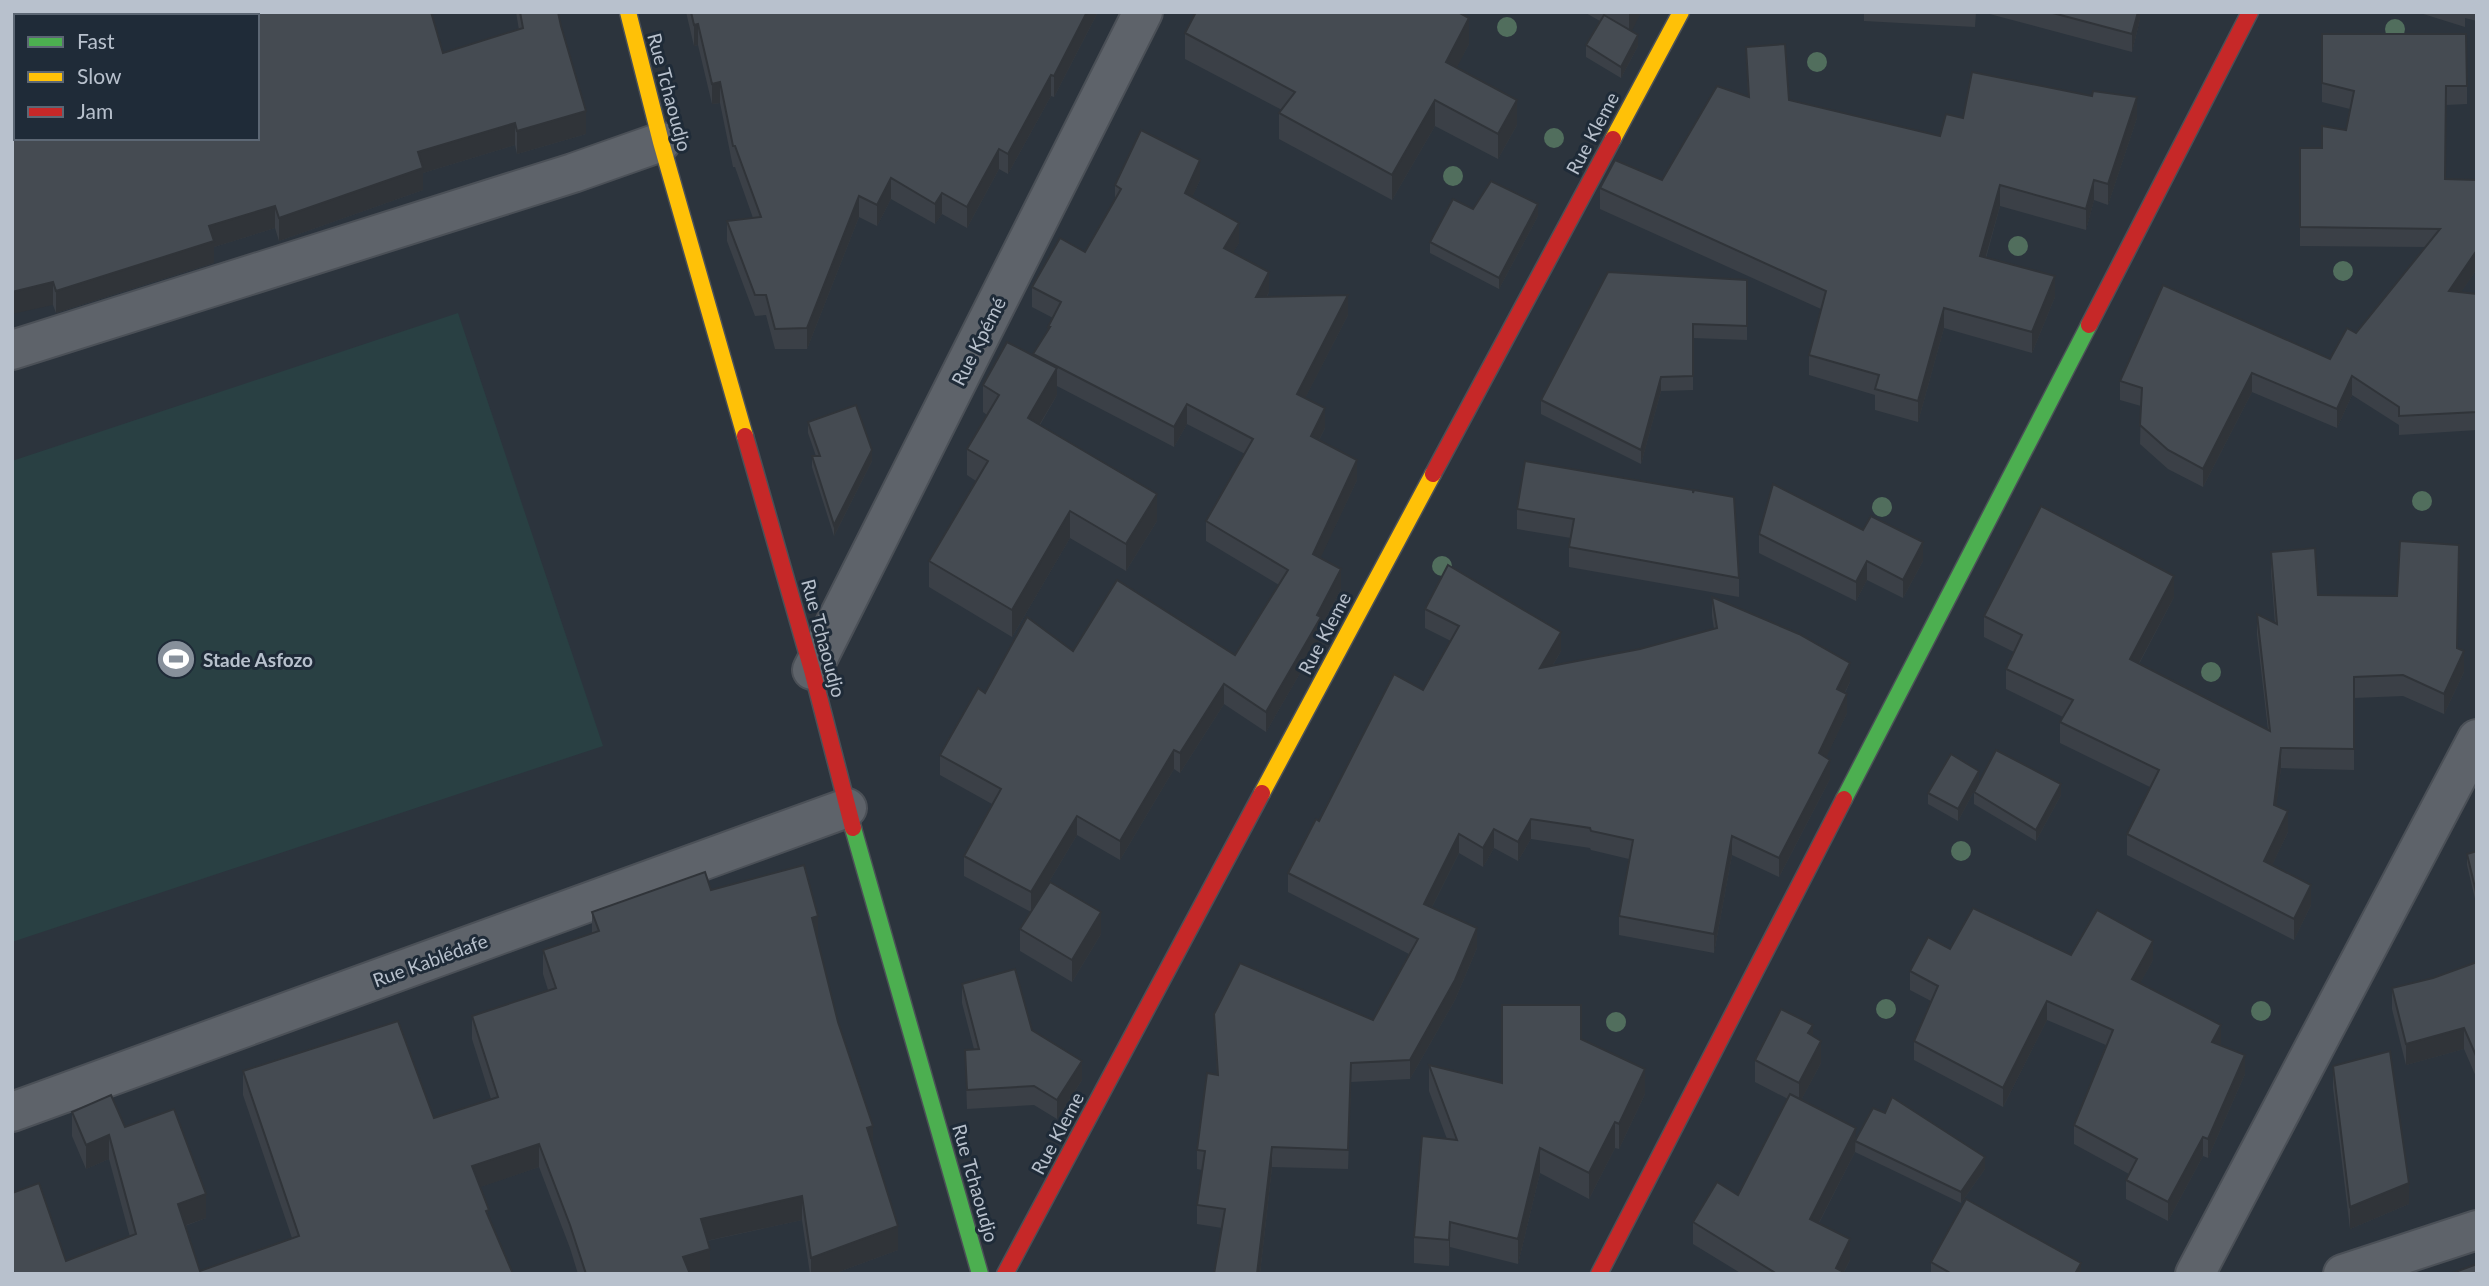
<svg xmlns="http://www.w3.org/2000/svg" width="2489" height="1286" font-family="Lato,sans-serif">
  <rect width="100%" height="100%" fill="#2c343d"/>
  <!-- green -->
  <path fill="#294043" d="M458,313L603,746L12,942V461Z"/>
  <g fill="none" stroke-linecap="round" stroke-linejoin="round">
    <!-- street casing -->
    <g stroke="#4b5057" stroke-width="42">
      <g id="street">
        <path d="M12,350L573,173L661,142"/>
        <path d="M812,670L1143,12"/>
        <path d="M12,1112L847,808"/>
        <path d="M2195,1274L2477,739"/>
        <path d="M2343,1274L2477,1230"/>
      </g>
    </g>
    <!-- fast casing -->
    <g stroke="#4b5057" stroke-width="19">
      <g id="fast">
        <path d="M1844,799L2089,325"/>
        <path d="M853,828L980,1274"/>
      </g>
    </g>
    <!-- slow casing -->
    <g stroke="#4b5057" stroke-width="19">
      <g id="slow">
        <path d="M628,12L661,142L745,436"/>
        <path d="M1613,139L1681,12"/>
        <path d="M1262,793L1433,474"/>
      </g>
    </g>
    <!-- jam casing -->
    <g stroke="#4b5057" stroke-width="19">
      <g id="jam">
        <path d="M2089,325L2250,12"/>
        <path d="M745,436L812,670L853,828"/>
        <path d="M1433,474L1613,139"/>
        <path d="M1005,1274L1262,793"/>
        <path d="M1599,1274L1844,799"/>
      </g>
    </g>
    <!-- street -->
    <use href="#street" stroke="#5e636a" stroke-width="38"/>
    <!-- fast -->
    <use href="#fast" stroke="#4caf50" stroke-width="16"/>
    <!-- slow -->
    <use href="#slow" stroke="#ffc107" stroke-width="16"/>
    <!-- jam -->
    <use href="#jam" stroke="#c62828" stroke-width="16"/>
  </g>
  <!-- trees -->
  <g fill="#516e5d">
    <circle cx="1507" cy="27" r="10"/>
    <circle cx="2395" cy="29" r="10"/>
    <circle cx="1817" cy="62" r="10"/>
    <circle cx="1554" cy="138" r="10"/>
    <circle cx="1453" cy="176" r="10"/>
    <circle cx="2018" cy="246" r="10"/>
    <circle cx="2343" cy="271" r="10"/>
    <circle cx="2422" cy="501" r="10"/>
    <circle cx="1882" cy="507" r="10"/>
    <circle cx="1442" cy="566" r="10"/>
    <circle cx="2211" cy="672" r="10"/>
    <circle cx="1961" cy="851" r="10"/>
    <circle cx="1886" cy="1009" r="10"/>
    <circle cx="2261" cy="1011" r="10"/>
    <circle cx="1616" cy="1022" r="10"/>
  </g>
  <!-- wall -->
  <g fill="#3b4047">
    <path d="M12,12L443,53L519,30L516,12H558L586,134L517,154L515,145L423,173V190L279,241L275,228L214,247V263L56,313L53,305Z"/>
    <path d="M686,12H1098L1054,97L1051,96L1008,174L999,169L967,228L942,214L935,224L891,199L877,226L859,217L807,349H775L766,315L755,316L727,241V221L753,218L735,167H733L720,103L712,104L698,45L694,46Z"/>
    <path d="M1584,12H1641L1631,31L1638,46L1621,78L1586,57V45L1600,21Z"/>
    <path d="M1861,12H1976L1975,27L1864,21V13Z"/>
    <path d="M1982,12H2140V19L2132,52Z"/>
    <path d="M2417,12H2477V21L2465,18V27Z"/>
    <path d="M1465,16L1469,44L1456,68L1517,125L1498,159L1435,126L1392,200L1279,139V113L1282,110L1185,59V33Z"/>
    <path d="M2322,34L2467,86V104L2446,105L2445,179L2477,180V269L2461,292L2477,294V430L2399,435V425L2352,395L2337,428L2252,392L2203,487L2168,469L2140,444L2141,406L2120,400V381L2330,359L2356,333L2425,247L2300,246V148H2322L2346,130L2350,109L2322,102Z"/>
    <path d="M1746,47L1789,100L1940,136L1963,118H2137L2108,205L2094,200L2086,230L2000,206L1986,258L2055,297L2032,353L1944,328L1918,422L1875,410V395L1809,375V355L1821,309L1600,209V188L1662,180L1748,97Z"/>
    <path d="M1200,180L1192,197L1239,243L1233,252L1269,292L1267,297L1348,315L1305,398L1325,428L1319,440L1357,480L1320,558L1341,589L1321,627V637L1266,732L1224,704L1180,773L1174,769L1120,860L1077,835L1031,912L964,876V856L992,804L940,775V755L985,693L1073,651L1235,655L1279,585L1206,541V521L1245,454L1187,424L1174,447L1057,386V395L1040,425L1157,521L1126,571L1070,538L1012,637L929,587V561L976,481L967,475V449L987,415L983,412V385L1033,356V354L1048,331V327L1053,318L1032,307V287L1085,252L1115,199V185Z"/>
    <path d="M1473,209L1538,216L1499,289L1430,253V242Z"/>
    <path d="M1747,280V340L1693,338V390L1661,391L1641,464L1541,414V400Z"/>
    <path d="M808,422L872,461L834,536L812,467V456H816L808,433Z"/>
    <path d="M1525,461L1739,578V597L1569,567V547L1571,538L1517,529V509Z"/>
    <path d="M1863,530L1923,561L1903,598L1867,580L1856,601L1759,553V534Z"/>
    <path d="M2271,552L2318,595L2457,648L2464,672L2444,714L2403,696L2354,698V770L2281,768L2276,806L2288,832L2272,865L2311,905L2294,940L2127,855V834L2150,787L2060,743V722L2063,717L2006,689V669L2014,652L1984,637V616L2174,597L2139,664L2268,730L2257,635V614L2275,624L2271,572Z"/>
    <path d="M1712,597L1850,682L1845,693L1847,713L1826,757L1830,779L1779,877L1732,855L1714,953L1619,935V916L1629,859L1591,850L1590,848L1531,839L1518,861L1494,848L1483,867L1459,853L1432,907L1477,948L1455,1000L1410,1079L1351,1082L1348,1169L1272,1167L1260,1274H1214L1222,1228L1197,1224V1205L1202,1170L1197,1169V1150L1217,1074L1214,1014L1373,1020L1409,954L1288,892V873L1319,821L1423,690L1451,641L1425,628V609L1561,651L1553,665L1640,649L1714,629L1712,616Z"/>
    <path d="M1979,782L1958,821L1928,804V793Z"/>
    <path d="M1974,792L2061,795L2036,841L1974,804Z"/>
    <path d="M2477,851V907L2467,865V854Z"/>
    <path d="M711,890L818,940H817L838,1022L873,1147L898,1250L833,1274H810L802,1220L707,1241L710,1273L707,1274H578L570,1248L539,1167L480,1187L489,1217L513,1274H12L66,1261L130,1237L109,1159L86,1169L72,1136V1112L125,1127L206,1218L185,1226L200,1271L292,1238L243,1095V1071L434,1118L491,1099L472,1039V1016L548,990L543,974V950L592,933V912Z"/>
    <path d="M1020,929L1101,934L1072,982L1020,951Z"/>
    <path d="M1950,949L2153,960L2140,983L2221,1044V1045L2245,1074L2208,1158L2203,1156L2168,1221L2126,1199V1180L2129,1174L2074,1144V1125L2106,1045L2047,1020L2003,1107L1914,1060V1041L1931,1001L1910,990V971Z"/>
    <path d="M2477,962V1079L2464,1049L2406,1065L2392,1009V988L2433,978Z"/>
    <path d="M962,984L1032,1030L1082,1080L1057,1119L1034,1105L967,1109L965,1050L974,1049L962,1003Z"/>
    <path d="M1813,1036L1821,1063L1801,1100L1856,1139L1985,1169L1961,1203L1855,1152L1819,1223L1850,1260L1844,1272L1847,1274H1742L1693,1244V1222L1738,1195L1788,1099L1755,1082V1060Z"/>
    <path d="M1581,1039L1645,1094L1619,1149L1615,1148L1589,1199L1540,1173L1518,1264L1450,1247L1449,1266L1414,1263V1237L1447,1139L1429,1091V1065L1502,1083Z"/>
    <path d="M2333,1066L2409,1204L2350,1229L2333,1088Z"/>
    <path d="M1931,1262L2081,1274H1931Z"/>
  </g>
  <!-- shaded-wall -->
  <g fill="#303439">
    <path d="M1087,12H1098L1054,97V76Z"/>
    <path d="M1629,12H1641L1629,37Z"/>
    <path d="M2138,12H2140V19L2132,52V34Z"/>
    <path d="M1469,18V44L1446,88V62Z"/>
    <path d="M698,24V45L694,46V25Z"/>
    <path d="M1638,35V46L1621,78V67Z"/>
    <path d="M1051,75V96L1008,174V154Z"/>
    <path d="M720,82V103L712,104V84Z"/>
    <path d="M2137,97V118L2108,205V184Z"/>
    <path d="M1435,100V126L1392,200V175Z"/>
    <path d="M1517,100V125L1498,159V134Z"/>
    <path d="M586,111V134L517,154V131Z"/>
    <path d="M515,123V145L423,173V190L279,241V218L418,152Z"/>
    <path d="M999,149V169L967,228V207Z"/>
    <path d="M1200,160V180L1185,213V193Z"/>
    <path d="M891,178V199L877,226V205Z"/>
    <path d="M2094,180V200L2086,230V209Z"/>
    <path d="M2000,185V206L1980,277V256Z"/>
    <path d="M942,193V214L935,224V204Z"/>
    <path d="M859,196V217L807,349V328Z"/>
    <path d="M1538,204V216L1499,289V278Z"/>
    <path d="M275,206V228L214,247V263L56,313V291L209,226Z"/>
    <path d="M1239,223V243L1224,267V248Z"/>
    <path d="M2477,250V269L2449,310V291Z"/>
    <path d="M1269,272V292L1256,317V297Z"/>
    <path d="M2055,276V297L2032,353V332Z"/>
    <path d="M53,282V305L12,314V292Z"/>
    <path d="M1348,295V315L1297,414V394Z"/>
    <path d="M1944,308V328L1918,422V401Z"/>
    <path d="M1057,368V395L1028,444V418Z"/>
    <path d="M2252,373V392L2203,487V469Z"/>
    <path d="M2352,376V395L2337,428V409Z"/>
    <path d="M1661,377V391L1641,464V450Z"/>
    <path d="M1187,404V424L1174,447V427Z"/>
    <path d="M1325,408V428L1311,456V436Z"/>
    <path d="M872,450V461L834,536V525Z"/>
    <path d="M1357,460V480L1313,574V554Z"/>
    <path d="M1157,494V521L1126,571V544Z"/>
    <path d="M1070,511V538L1012,637V610Z"/>
    <path d="M1923,542V561L1903,598V580Z"/>
    <path d="M1867,561V580L1856,601V582Z"/>
    <path d="M1341,569V589L1321,627V637L1266,732V712Z"/>
    <path d="M2174,576V597L2130,680V659Z"/>
    <path d="M1561,632V651L1540,687V668Z"/>
    <path d="M2464,651V672L2444,714V694Z"/>
    <path d="M1850,663V682L1837,708V689Z"/>
    <path d="M1224,684V704L1180,773V753Z"/>
    <path d="M1847,694V713L1819,773V753Z"/>
    <path d="M2281,748V768L2274,825V805Z"/>
    <path d="M1174,750V769L1120,860V841Z"/>
    <path d="M1830,760V779L1779,877V858Z"/>
    <path d="M1979,771V782L1958,821V809Z"/>
    <path d="M2061,784V795L2036,841V830Z"/>
    <path d="M2288,811V832L2264,882V861Z"/>
    <path d="M1077,816V835L1031,912V892Z"/>
    <path d="M1531,819V839L1518,861V842Z"/>
    <path d="M1494,829V848L1483,867V848Z"/>
    <path d="M1459,834V853L1424,923V904Z"/>
    <path d="M1732,836V855L1714,953V934Z"/>
    <path d="M2311,885V905L2294,940V919Z"/>
    <path d="M1101,912V934L1072,982V960Z"/>
    <path d="M818,916V940L812,941V918Z"/>
    <path d="M1477,928V948L1455,1000L1410,1079V1060Z"/>
    <path d="M2153,941V960L2132,998V979Z"/>
    <path d="M2047,1001V1020L2003,1107V1088Z"/>
    <path d="M1813,1025V1047L1808,1033Z"/>
    <path d="M2221,1025V1044L2212,1060V1042Z"/>
    <path d="M2464,1028V1049L2406,1065V1044Z"/>
    <path d="M1821,1041V1063L1799,1104V1083Z"/>
    <path d="M2245,1055V1074L2208,1158V1139Z"/>
    <path d="M1082,1061V1080L1057,1119V1100Z"/>
    <path d="M1645,1069V1094L1619,1149V1124Z"/>
    <path d="M1615,1122V1148L1589,1199V1173Z"/>
    <path d="M873,1126V1150L867,1128Z"/>
    <path d="M1856,1128L1855,1152L1810,1240V1219Z"/>
    <path d="M109,1135V1159L86,1169V1145Z"/>
    <path d="M2203,1137V1156L2168,1221V1202Z"/>
    <path d="M539,1144V1167L472,1190V1166Z"/>
    <path d="M1272,1147V1167L1260,1274H1257Z"/>
    <path d="M1540,1148V1173L1518,1264V1239Z"/>
    <path d="M1985,1157V1169L1961,1203V1192Z"/>
    <path d="M2409,1183V1204L2350,1229V1207Z"/>
    <path d="M206,1194V1218L178,1228V1204Z"/>
    <path d="M802,1196V1220L701,1242V1219Z"/>
    <path d="M1450,1222V1247L1449,1266V1240Z"/>
    <path d="M898,1226V1250L833,1274H811V1258Z"/>
    <path d="M1850,1239V1260L1843,1274L1836,1268Z"/>
    <path d="M710,1249V1273L683,1274V1257Z"/>
    <path d="M2081,1263V1274H2075Z"/>
  </g>
  <!-- building -->
  <g fill="#454b52" stroke="#303439" stroke-width="2" fill-rule="evenodd">
    <path d="M12,12H431L443,53L523,28L520,12H558L561,26L586,111L517,131L515,123L418,152L423,168L279,218L275,206L209,226L214,241L56,291L53,282L12,292ZM16,16H257V138H16Z"/>
    <path d="M691,12H1087L1054,76L1051,75L1008,154L999,149L967,207L942,193L935,204L891,178L877,205L859,196L807,328L775,329L766,295H755L727,221L761,217L735,146H733L720,82L712,84L698,24L694,25Z"/>
    <path d="M1196,12H1458L1469,18L1446,62L1517,100L1498,134L1435,100L1392,175L1279,113L1295,92L1185,33Z"/>
    <path d="M2049,12H2138L2132,34Z"/>
    <path d="M1604,15L1638,35L1621,67L1586,45Z"/>
    <path d="M2322,34H2466L2467,86H2446L2445,179L2477,180V250L2449,291L2477,294V412L2399,416V407L2352,376L2337,409L2252,373L2203,469L2168,450L2140,425L2142,388L2120,381L2163,285L2330,359L2347,328L2356,333L2440,229L2300,227V148H2322V126L2346,130L2354,91L2322,83Z"/>
    <path d="M1785,44L1789,100L1940,136L1946,114L1963,118L1972,72L2092,96L2093,91L2137,97L2108,184L2094,180L2086,209L2000,185L1980,256L2055,276L2032,332L1944,308L1918,401L1875,389L1879,375L1809,355L1826,291L1600,188L1615,160L1662,180L1717,86L1749,97L1746,47Z"/>
    <path d="M1141,130L1200,160L1185,193L1239,223L1224,248L1269,272L1256,297L1348,295L1297,394L1325,408L1311,436L1357,460L1313,554L1341,569L1317,615L1321,617L1266,712L1224,684L1180,753L1174,750L1120,841L1077,816L1031,892L964,856L1001,789L940,755L978,688L985,693L1027,617L1073,651L1117,580L1235,655L1288,570L1206,521L1253,439L1187,404L1174,427L1033,354L1050,327H1048L1061,302L1032,287L1060,238L1085,252L1121,189L1115,185Z"/>
    <path d="M1491,181L1538,204L1499,278L1430,242L1453,199L1473,209Z"/>
    <path d="M1608,272L1747,280V326L1693,324V376L1661,377L1641,450L1541,400Z"/>
    <path d="M1007,342L1057,368L1028,418L1157,494L1126,544L1070,511L1012,610L929,561L988,461L967,449L999,395L983,385Z"/>
    <path d="M856,405L872,450L834,525L812,456H820L808,422Z"/>
    <path d="M1525,461L1693,490V493L1694,490L1734,497L1739,578L1569,547L1574,519L1517,509Z"/>
    <path d="M1773,484L1863,530L1871,516L1923,542L1903,580L1867,561L1856,582L1759,534Z"/>
    <path d="M2041,506L2174,576L2130,659L2270,731L2257,614L2277,624L2271,552L2315,548L2318,595L2397,596L2400,541L2459,545L2457,648L2464,651L2444,694L2403,675L2354,677V749L2281,748L2274,805L2288,811L2264,861L2311,885L2294,919L2127,834L2159,770L2060,722L2073,700L2006,669L2022,635L1984,616Z"/>
    <path d="M1448,565L1561,632L1540,668L1640,649L1717,628L1712,597L1799,634L1850,663L1837,689L1847,694L1819,753L1830,760L1779,858L1732,836L1714,934L1619,916L1633,840L1591,831L1590,828L1531,819L1518,842L1494,829L1483,848L1459,834L1424,904L1477,928L1455,980L1410,1060L1351,1063L1348,1150L1272,1147L1257,1274H1214L1225,1209L1197,1205L1205,1151L1197,1150L1207,1073L1218,1075L1214,1014L1240,963L1373,1020L1418,939L1288,873L1316,819L1319,821L1394,674L1423,690L1459,626L1425,609Z"/>
    <path d="M1996,750L2061,784L2036,830L1974,792Z"/>
    <path d="M1951,754L1979,771L1958,809L1928,793Z"/>
    <path d="M2477,851V896L2467,854Z"/>
    <path d="M804,865L818,916L812,918L838,1022L873,1126L867,1128L898,1226L811,1258L802,1196L701,1219L710,1249L683,1257L690,1274H586L570,1225L539,1144L472,1166L489,1210L486,1211L513,1274H12V1193L39,1183L66,1261L136,1234L109,1135L86,1145L72,1112L111,1095L125,1127L174,1109L206,1194L178,1204L200,1271L299,1236L243,1071L398,1021L434,1118L498,1097L472,1016L556,988L543,950L599,931L592,912L705,872L711,890Z"/>
    <path d="M1050,882L1101,912L1072,960L1020,929Z"/>
    <path d="M1973,908L2071,955L2097,910L2153,941L2132,979L2221,1025L2212,1042L2245,1055L2208,1139L2203,1137L2168,1202L2126,1180L2137,1159L2074,1125L2113,1030L2047,1001L2003,1088L1914,1041L1938,986L1910,971L1928,937L1950,949Z"/>
    <path d="M2477,962V1058L2464,1028L2406,1044L2392,988L2433,978Z"/>
    <path d="M1015,969L1032,1030L1082,1061L1057,1100L1034,1086L967,1090L965,1050L979,1049L962,984Z"/>
    <path d="M1502,1005H1581V1039L1645,1069L1619,1124L1615,1122L1589,1173L1540,1148L1518,1239L1450,1222L1449,1240L1414,1237L1422,1136L1457,1140L1429,1065L1502,1083Z"/>
    <path d="M1781,1009L1813,1025L1808,1033L1821,1041L1799,1083L1755,1060Z"/>
    <path d="M2390,1051L2409,1183L2350,1207L2333,1066Z"/>
    <path d="M1790,1094L1856,1128L1810,1219L1850,1239L1836,1268L1847,1274H1777L1693,1222L1717,1182L1738,1195Z"/>
    <path d="M1892,1097L1985,1157L1961,1192L1855,1141L1873,1108L1885,1113Z"/>
    <path d="M1966,1199L2081,1263L2075,1274H1952L1931,1262Z"/>
    <path d="M2477,1264V1274H2450Z"/>
  </g>
  <!-- icons -->
  <defs>
    <g id="stadium-disc" transform="scale(2.0125)"><circle r="9.5" fill="#87909b" stroke="#1f2b38"/><path d="M0-5a6.5 5 0 1 0 0 10a6.5 5 0 1 0 0-10ZM-3.5-1.8h7v3.6h-7Z" fill="#fff"/></g>
  </defs>
  <g fill-rule="evenodd">
    <use href="#stadium-disc" x="176" y="659"/>
  </g>
  <g text-anchor="middle" dominant-baseline="central" stroke-width="6" stroke-linejoin="round" paint-order="stroke">
    <!-- street labels -->
    <g font-size="19" fill="#b8c1cd" stroke="#1f2b38">
      <text transform="translate(670 92) rotate(75)">Rue Tchaoudjo</text>
      <text transform="translate(1592 133) rotate(-62)">Rue Kleme</text>
      <text transform="translate(978 341) rotate(-63)">Rue Kpémé</text>
      <text transform="translate(1324 633) rotate(-62)">Rue Kleme</text>
      <text transform="translate(824 638) rotate(75)">Rue Tchaoudjo</text>
      <text transform="translate(430 960) rotate(-20)">Rue Kablédafe</text>
      <text transform="translate(1057 1133) rotate(-62)">Rue Kleme</text>
      <text transform="translate(976 1183) rotate(74)">Rue Tchaoudjo</text>
    </g>
    <!-- poi labels -->
    <g font-size="19" font-weight="bold" fill="#b8c1cd" stroke="#1f2b38" text-anchor="start">
      <text x="203" y="659">Stade Asfozo</text>
    </g>
  </g>
  <!-- border -->
  <rect width="2489" height="1286" fill="none" stroke="#b8c1cd" stroke-width="28"/>
  <!-- legend -->
  <rect x="14" y="14" width="245" height="126" fill="#1f2b38" stroke="#5c6774" stroke-width="2"/>
  <rect x="28" y="37" width="35" height="10" fill="#4caf50" stroke="#5c6774" stroke-width="2"/>
  <text x="77" y="49" font-size="21" fill="#b8c1cd">Fast</text>
  <rect x="28" y="72" width="35" height="10" fill="#ffc107" stroke="#5c6774" stroke-width="2"/>
  <text x="77" y="84" font-size="21" fill="#b8c1cd">Slow</text>
  <rect x="28" y="107" width="35" height="10" fill="#c62828" stroke="#5c6774" stroke-width="2"/>
  <text x="77" y="119" font-size="21" fill="#b8c1cd">Jam</text>
</svg>
